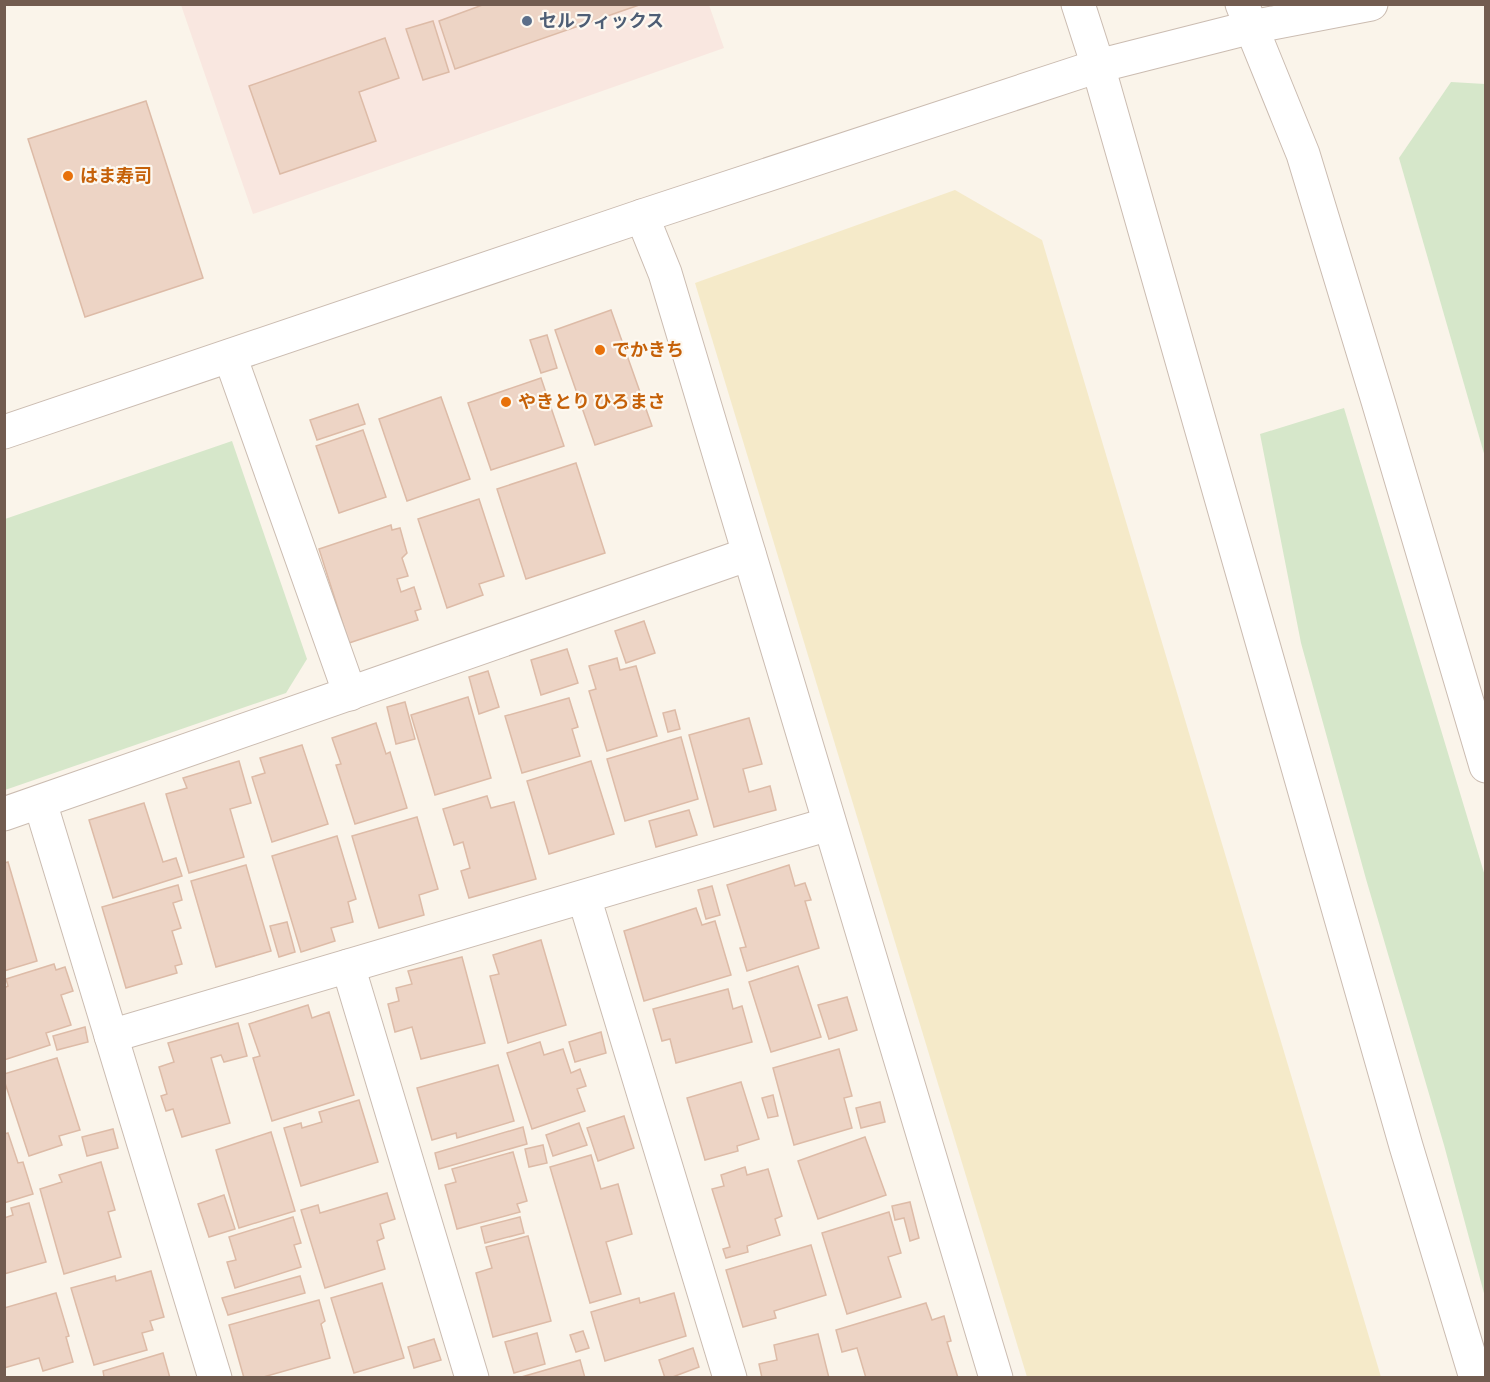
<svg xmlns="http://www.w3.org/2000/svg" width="1490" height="1382" font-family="'Source Sans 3','Noto Sans JP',sans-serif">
  <rect width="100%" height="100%" fill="#faf4ea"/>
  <!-- commercial -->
  <path fill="#f9e7e0" d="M181,5H709L724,48L253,214Z"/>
  <!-- green -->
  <g fill="#d6e7ca">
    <path d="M1451,82L1485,84V457L1399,158Z"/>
    <path d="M1344,408L1485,876V1297L1444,1145L1366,879L1301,643L1260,434Z"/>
    <path d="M232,441L307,659L286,693L5,790V519Z"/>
  </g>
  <!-- sand -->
  <path fill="#f5eac9" d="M955,190L1042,240L1381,1377H1027L695,283Z"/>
  <!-- building -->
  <g fill="#edd4c5" stroke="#ddbba7" stroke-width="1.5">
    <path d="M485,4H642L455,69L439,21Z"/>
    <path d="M433,21L449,72L423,80L406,29Z"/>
    <path d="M385,38L399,78L359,92L376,141L280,174L249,86Z"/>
    <path d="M146,101L203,278L85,317L28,139Z"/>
    <path d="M611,310L652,426L595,445L555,330Z"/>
    <path d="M547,335L557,368L541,373L530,340Z"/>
    <path d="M541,378L564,446L491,470L468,403Z"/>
    <path d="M441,397L470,479L407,501L379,419Z"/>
    <path d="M358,404L365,424L317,440L310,420Z"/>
    <path d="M363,430L386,497L339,513L316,446Z"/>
    <path d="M576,463L605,553L526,579L497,489Z"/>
    <path d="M479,499L504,576L479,584L483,595L447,608L418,519Z"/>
    <path d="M391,525L392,530L400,528L407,553L402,558L408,576L397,579L401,592L414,587L421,609L415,611L418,620L349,643L319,549Z"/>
    <path d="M644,621L655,653L626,663L615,631Z"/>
    <path d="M567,649L578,683L541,695L531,660Z"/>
    <path d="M617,658L620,670L636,666L657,736L607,751L589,691L596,689L589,666Z"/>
    <path d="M488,671L499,707L479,714L469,677Z"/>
    <path d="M468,697L491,778L435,795L411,715Z"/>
    <path d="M569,698L578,727L572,729L580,756L522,773L505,716Z"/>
    <path d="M405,702L415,739L396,744L387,707Z"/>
    <path d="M675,710L680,729L668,732L663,713Z"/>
    <path d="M749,718L762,764L743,769L749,792L770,786L776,810L714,827L689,735Z"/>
    <path d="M376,723L386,754L390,752L407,808L355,824L336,765L341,764L332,738Z"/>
    <path d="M681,737L698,799L625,821L607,759Z"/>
    <path d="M302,745L328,824L272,842L252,777L265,773L260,758Z"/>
    <path d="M239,761L251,803L230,809L244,857L189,873L166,794L187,788L183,778Z"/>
    <path d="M591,761L614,834L549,854L527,781Z"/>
    <path d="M487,796L491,808L514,802L536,879L469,898L461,871L470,868L463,842L454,845L443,809Z"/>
    <path d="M144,803L163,862L176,858L182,876L113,898L89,820Z"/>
    <path d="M689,810L697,835L656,847L649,821Z"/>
    <path d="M417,817L438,889L419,895L424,915L379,928L352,836Z"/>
    <path d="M337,836L356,899L348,902L353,922L331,928L335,941L301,952L272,856Z"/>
    <path d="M8,862L37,961L4,971V863Z"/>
    <path d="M246,865L271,951L216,967L191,881Z"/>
    <path d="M789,865L795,886L805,883L811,900L805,901L819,948L747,971L740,948L746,947L727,885Z"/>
    <path d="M178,885L182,900L173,903L181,928L172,931L182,964L175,966L177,973L126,988L102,907Z"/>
    <path d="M712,886L720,915L706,919L698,890Z"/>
    <path d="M696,908L702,925L715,921L731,975L644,1001L624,931Z"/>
    <path d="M287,922L295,952L279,957L270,926Z"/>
    <path d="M541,940L566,1025L508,1043L490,976L499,974L493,955Z"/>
    <path d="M462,957L485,1043L421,1059L412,1027L395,1032L388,1004L399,1001L396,988L412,984L408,971Z"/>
    <path d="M54,964L56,970L65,967L73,991L61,995L71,1025L46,1033L50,1045L4,1060V988L8,986L6,979Z"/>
    <path d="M798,966L821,1037L771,1052L749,982Z"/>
    <path d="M728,989L733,1009L742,1006L752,1042L676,1063L670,1039L662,1041L653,1009Z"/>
    <path d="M847,997L857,1030L829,1039L818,1005Z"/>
    <path d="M308,1005L312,1018L329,1012L354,1095L272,1121L253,1058L260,1056L249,1024Z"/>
    <path d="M238,1023L247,1056L224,1062L221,1055L211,1058L230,1123L182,1137L173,1109L166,1111L161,1096L167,1094L159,1067L174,1062L168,1043Z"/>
    <path d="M85,1027L88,1042L57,1050L53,1036Z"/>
    <path d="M601,1032L606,1053L575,1062L569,1042Z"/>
    <path d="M540,1042L544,1055L563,1049L571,1073L580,1069L586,1086L577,1089L585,1111L532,1129L507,1053Z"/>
    <path d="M839,1049L852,1096L844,1098L852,1128L794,1145L773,1068Z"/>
    <path d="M57,1058L80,1130L59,1136L62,1145L29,1156L4,1080V1074Z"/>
    <path d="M498,1065L514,1121L457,1138L456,1133L432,1140L417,1088Z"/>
    <path d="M741,1082L759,1139L737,1146L738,1151L705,1160L687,1098Z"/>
    <path d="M773,1095L778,1116L768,1118L762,1098Z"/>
    <path d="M359,1100L378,1162L301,1186L284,1128L301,1123L302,1128L322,1122L319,1112Z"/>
    <path d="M880,1102L885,1122L861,1128L856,1108Z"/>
    <path d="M624,1116L634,1148L598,1161L587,1128Z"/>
    <path d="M579,1123L587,1145L553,1156L546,1135Z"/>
    <path d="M523,1127L527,1144L439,1169L435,1153Z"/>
    <path d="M113,1129L118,1148L87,1156L82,1137Z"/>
    <path d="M271,1132L295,1211L239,1228L216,1150Z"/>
    <path d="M8,1133L18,1163L23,1162L33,1194L4,1203V1134Z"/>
    <path d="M865,1137L886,1195L818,1219L798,1161Z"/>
    <path d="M543,1145L547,1163L529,1167L525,1149Z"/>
    <path d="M513,1152L527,1201L517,1204L520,1212L457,1229L445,1185L456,1182L452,1169Z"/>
    <path d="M591,1155L601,1189L618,1184L632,1234L606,1242L621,1294L590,1303L550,1167Z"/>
    <path d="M101,1162L115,1210L108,1212L121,1257L64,1274L40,1189L62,1182L59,1175Z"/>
    <path d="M745,1167L747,1175L768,1169L782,1216L775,1219L780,1235L747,1246L748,1252L726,1258L723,1249L730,1247L712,1189L724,1186L721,1175Z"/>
    <path d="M387,1193L395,1219L380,1224L384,1238L377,1241L385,1269L325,1288L301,1210L318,1205L320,1213Z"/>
    <path d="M224,1195L235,1229L209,1237L198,1204Z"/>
    <path d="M910,1202L919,1238L910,1241L904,1218L895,1220L892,1206Z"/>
    <path d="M29,1203L46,1262L4,1274V1218L13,1215L11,1208Z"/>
    <path d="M889,1212L901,1253L888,1257L901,1297L847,1314L822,1233Z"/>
    <path d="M293,1217L301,1243L294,1245L301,1267L235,1288L227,1262L236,1260L229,1237Z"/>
    <path d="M520,1217L524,1233L485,1243L481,1227Z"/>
    <path d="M528,1236L551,1321L493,1337L476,1273L492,1268L486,1247Z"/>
    <path d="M811,1245L826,1295L774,1311L776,1318L743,1327L726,1270Z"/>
    <path d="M151,1271L164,1317L150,1321L153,1330L142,1333L147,1350L94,1365L71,1288L115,1276L116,1281Z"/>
    <path d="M300,1276L305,1293L228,1315L222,1298Z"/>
    <path d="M382,1283L404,1358L354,1373L331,1298Z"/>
    <path d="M56,1293L69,1336L66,1337L73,1362L43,1371L39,1358L4,1368V1308Z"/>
    <path d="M674,1293L686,1336L605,1361L591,1312L639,1298L640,1303Z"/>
    <path d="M319,1300L325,1321L321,1324L330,1358L260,1378H244L229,1325Z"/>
    <path d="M926,1303L932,1320L944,1316L951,1341L947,1342L958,1378H866L857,1348L842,1352L836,1330Z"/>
    <path d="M583,1331L589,1348L576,1352L570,1335Z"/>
    <path d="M537,1333L545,1364L514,1373L505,1342Z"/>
    <path d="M818,1334L829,1378H762L759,1364L777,1360L774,1345Z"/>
    <path d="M434,1339L441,1360L414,1368L408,1347Z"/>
    <path d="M693,1348L699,1367L670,1378H665L659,1360Z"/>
    <path d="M163,1353L170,1378H102L104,1377L103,1371Z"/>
    <path d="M580,1360L585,1378H518Z"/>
  </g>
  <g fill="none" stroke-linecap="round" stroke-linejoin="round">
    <!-- minor casing -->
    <g stroke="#cbbcb1" stroke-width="35">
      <g id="minor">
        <path d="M642,216L665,273L996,1378"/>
        <path d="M230,356L350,694"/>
        <path d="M40,802L215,1378"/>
        <path d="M4,814L749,554"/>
        <path d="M584,897L730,1378"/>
        <path d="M348,966L472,1378"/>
        <path d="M111,1036L829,824"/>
      </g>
    </g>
    <!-- tertiary casing -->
    <g stroke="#cbbcb1" stroke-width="35">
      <g id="tertiary">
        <path d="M1078,4L1098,66L1406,1146L1476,1378"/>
        <path d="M1242,4L1303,154L1378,401L1486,766"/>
        <path d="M4,432L642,216L1098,66L1252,27L1371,4"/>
      </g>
    </g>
    <!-- minor -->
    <use href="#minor" stroke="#fff" stroke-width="33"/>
    <!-- tertiary -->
    <use href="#tertiary" stroke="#fff" stroke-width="33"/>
  </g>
  <!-- markers -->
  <circle fill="#5c6f8a" stroke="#fdf8f0" stroke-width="2" cx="527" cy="21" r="6"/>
  <g fill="#e8710a" stroke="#fdf8f0" stroke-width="2">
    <circle cx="68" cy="176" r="6"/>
    <circle cx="600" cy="350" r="6"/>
    <circle cx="506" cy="402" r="6"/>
  </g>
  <g text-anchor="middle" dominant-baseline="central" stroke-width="4.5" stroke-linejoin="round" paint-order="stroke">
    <!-- service labels -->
    <g font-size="18" font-weight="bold" fill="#4e5e75" stroke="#fdf8f0" text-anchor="start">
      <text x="539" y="21">セルフィックス</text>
    </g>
    <!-- food labels -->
    <g font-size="18" font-weight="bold" fill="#c56008" stroke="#fdf8f0" text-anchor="start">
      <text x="80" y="176">はま寿司</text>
      <text x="612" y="350">でかきち</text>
      <text x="518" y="402">やきとり ひろまさ</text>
    </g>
  </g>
  <!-- border -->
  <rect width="1490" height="1382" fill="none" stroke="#725c50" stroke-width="12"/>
</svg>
